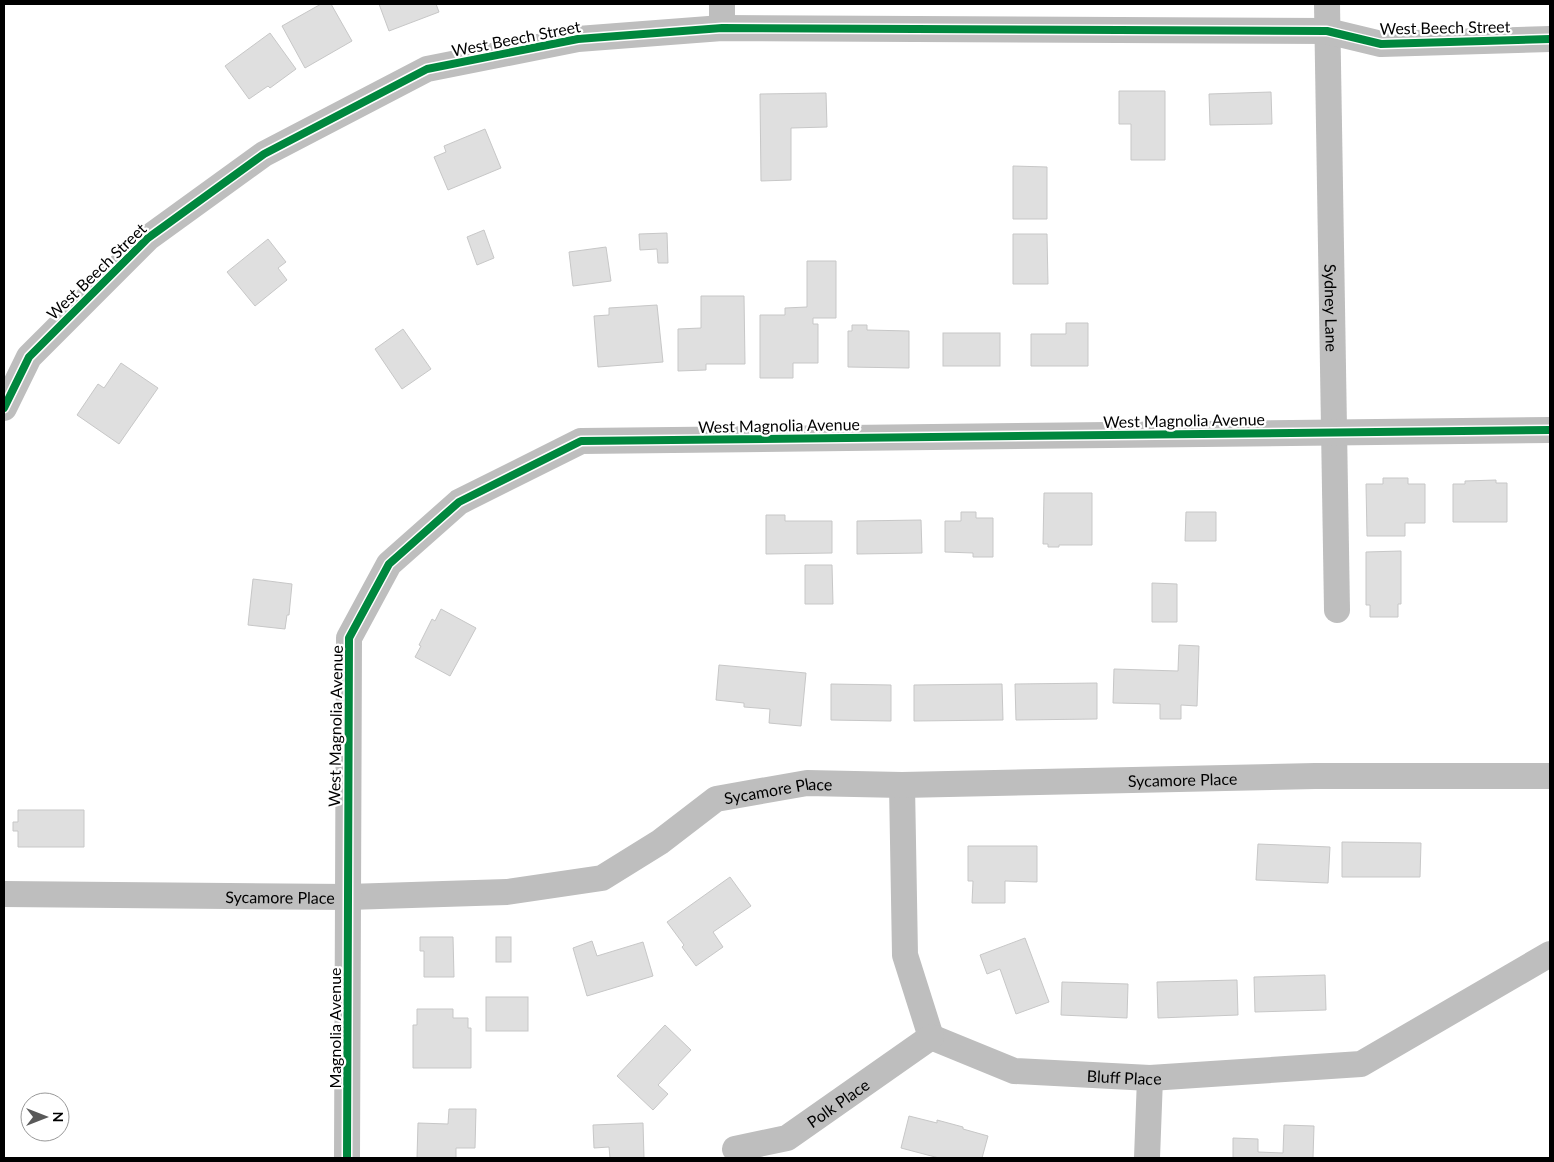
<svg xmlns="http://www.w3.org/2000/svg" width="1554" height="1162" font-family="Lato,sans-serif">
  <rect width="100%" height="100%" fill="#fff"/>
  <!-- building -->
  <g fill="#dfdfdf" stroke="#c7c7c7">
    <path d="M321,4H331L352,41L305,68L282,26Z"/>
    <path d="M379,4H436L439,12L389,31Z"/>
    <path d="M270,33L296,69L270,88L268,86L249,99L225,66Z"/>
    <path d="M1119,91H1165V160H1131V124H1119Z"/>
    <path d="M1271,92L1272,124L1210,125L1209,94Z"/>
    <path d="M826,93L827,127L791,128V180L761,181L760,94Z"/>
    <path d="M485,129L501,168L448,190L434,157L446,152L444,146Z"/>
    <path d="M1013,166L1047,167V219H1013Z"/>
    <path d="M484,230L494,258L477,265L467,237Z"/>
    <path d="M667,233L668,263H658L657,249L640,250L639,234Z"/>
    <path d="M1013,234H1047L1048,284H1013Z"/>
    <path d="M268,239L286,262L278,268L287,280L255,306L227,272Z"/>
    <path d="M606,247L611,281L573,286L569,252Z"/>
    <path d="M807,261H836V318H813V324H818V363H793V378H760V315H785V308L807,307Z"/>
    <path d="M701,296H744L745,364H706V370L678,371V329L701,328Z"/>
    <path d="M657,305L663,362L598,367L594,316L609,315V308Z"/>
    <path d="M1066,323H1088V366H1031V334H1066Z"/>
    <path d="M852,325H867V330L909,331V368L848,367V331H852Z"/>
    <path d="M403,329L431,369L402,389L375,349Z"/>
    <rect x="943" y="333" width="57" height="33"/>
    <path d="M121,363L158,388L119,444L77,415L98,384L104,388Z"/>
    <path d="M1383,478H1408V484H1425V523H1405V536H1367L1366,484H1383Z"/>
    <path d="M1496,480V483H1507V522H1453V484H1465V481Z"/>
    <path d="M1044,493H1092V545H1059V547H1048V544H1043Z"/>
    <path d="M961,512H976V518H993V557H973V553L945,552V521H961Z"/>
    <path d="M1186,512H1216V541H1185Z"/>
    <path d="M766,515H785V521H832V553L766,554Z"/>
    <path d="M921,520L922,553L857,554V521Z"/>
    <path d="M1401,551V604H1398V617H1370V605H1366V552Z"/>
    <path d="M805,565H832L833,604H805Z"/>
    <path d="M253,579L292,584L289,615H287L285,629L248,625Z"/>
    <path d="M1152,583L1177,584V622H1152Z"/>
    <path d="M441,609L476,628L450,676L415,657L421,646L419,645L432,619L435,621Z"/>
    <path d="M1179,645L1199,646L1197,706L1181,705V719H1160V704L1113,703L1114,669L1178,671Z"/>
    <path d="M719,665L806,673L801,726L769,723L770,709L744,707V703L716,700Z"/>
    <path d="M1097,683V719L1016,720L1015,684Z"/>
    <path d="M831,684L891,685V721L831,720Z"/>
    <path d="M1002,684L1003,720L914,721V685Z"/>
    <path d="M18,810H84V847H18V831H13V822H18Z"/>
    <path d="M1342,842L1421,843L1420,877H1342Z"/>
    <path d="M1258,844L1330,847L1328,883L1256,880Z"/>
    <path d="M968,846H1037V882L1005,881V903H972L973,881H968Z"/>
    <path d="M730,877L751,906L713,932L723,947L696,966L682,947L684,945L667,922Z"/>
    <path d="M420,937H453L454,977H424V951H420Z"/>
    <rect x="496" y="937" width="15" height="25"/>
    <path d="M1025,938L1049,1002L1016,1014L1000,969L987,974L980,955Z"/>
    <path d="M592,941L597,956L643,942L653,976L587,996L573,948Z"/>
    <path d="M1325,975L1326,1010L1255,1012L1254,977Z"/>
    <path d="M1237,980L1238,1015L1158,1018L1157,982Z"/>
    <path d="M1062,982L1128,984L1127,1018L1061,1015Z"/>
    <rect x="486" y="997" width="42" height="34"/>
    <path d="M417,1009H453V1018H468V1028H471V1068H413V1025H417Z"/>
    <path d="M665,1025L691,1050L658,1085L668,1094L653,1110L617,1076Z"/>
    <path d="M449,1109H476L475,1148H456V1158H417L418,1123L448,1124Z"/>
    <path d="M909,1116L937,1123V1120L963,1127V1129L988,1136L982,1158H939L901,1148Z"/>
    <path d="M643,1123L644,1158H610L609,1147L594,1148L593,1125Z"/>
    <path d="M1284,1125L1314,1126L1313,1158H1233V1138L1258,1139V1152L1283,1153Z"/>
  </g>
  <g fill="none" stroke-linecap="round" stroke-linejoin="round">
    <!-- street -->
    <g stroke="#bebebe" stroke-width="26">
      <path d="M722,4V28"/>
      <path id="s1" d="M1327,4L1337,610"/>
      <path d="M4,408L29,357L148,238L264,154L427,69L578,39L722,28L1327,31L1381,44L1550,39"/>
      <path d="M902,785L905,955L931,1037"/>
      <path id="s2" d="M4,894L348,897L507,892L602,878L660,842L716,799L807,783L902,785L1315,776H1550"/>
      <path id="s3" d="M931,1037L1014,1071L1150,1078L1361,1064L1550,954"/>
      <path id="s4" d="M735,1149L787,1138L931,1037"/>
      <path d="M347,1158L349,638L389,564L459,502L581,441L1550,430"/>
      <path d="M1147,1158L1150,1078"/>
    </g>
    <!-- cycleway casing -->
    <g stroke="#fff" stroke-width="11">
      <g id="cycleway">
        <path d="M4,408L29,357L148,238L264,154L427,69L578,39L722,28L1327,31L1381,44L1550,39"/>
        <path d="M347,1158L349,638L389,564L459,502L581,441L1550,430"/>
      </g>
    </g>
    <!-- cycleway -->
    <use href="#cycleway" stroke="#00873e" stroke-width="8"/>
  </g>
  <g text-anchor="middle" dominant-baseline="central" stroke-width="4.5" stroke-linejoin="round" paint-order="stroke">
    <!-- street labels -->
    <g font-size="16" fill="#000" stroke="#fff">
      <text transform="translate(1445 27) rotate(-1)">West Beech Street</text>
      <text transform="translate(516 38) rotate(-11)">West Beech Street</text>
      <text transform="translate(96 271) rotate(-44)">West Beech Street</text>
      <text stroke="none"><textPath href="#s1" startOffset="304">Sydney Lane</textPath></text>
      <text transform="translate(1184 420) rotate(-1)">West Magnolia Avenue</text>
      <text transform="translate(779 425) rotate(-1)">West Magnolia Avenue</text>
      <text transform="translate(335 726) rotate(-89)">West Magnolia Avenue</text>
      <text stroke="none"><textPath href="#s2" startOffset="1206">Sycamore Place</textPath></text>
      <text stroke="none"><textPath href="#s2" startOffset="801">Sycamore Place</textPath></text>
      <text stroke="none"><textPath href="#s2" startOffset="276">Sycamore Place</textPath></text>
      <text transform="translate(334 1028) rotate(-90)">Magnolia Avenue</text>
      <text stroke="none"><textPath href="#s3" startOffset="200">Bluff Place</textPath></text>
      <text stroke="none"><textPath href="#s4" startOffset="115">Polk Place</textPath></text>
    </g>
  </g>
  <!-- border -->
  <rect width="1554" height="1162" fill="none" stroke="#000000" stroke-width="10"/>
  <!-- north arrow -->
  <g transform="translate(45 1117) rotate(90)"><circle r="24" fill="#ffffff" stroke="#999999"/>
  <path d="M0-4L9 19L0 12L-9 19Z" fill="#595959"/>
  <text y="-8" font-size="14" font-weight="bold" text-anchor="middle" fill="#000000">N</text>
  </g>
</svg>
